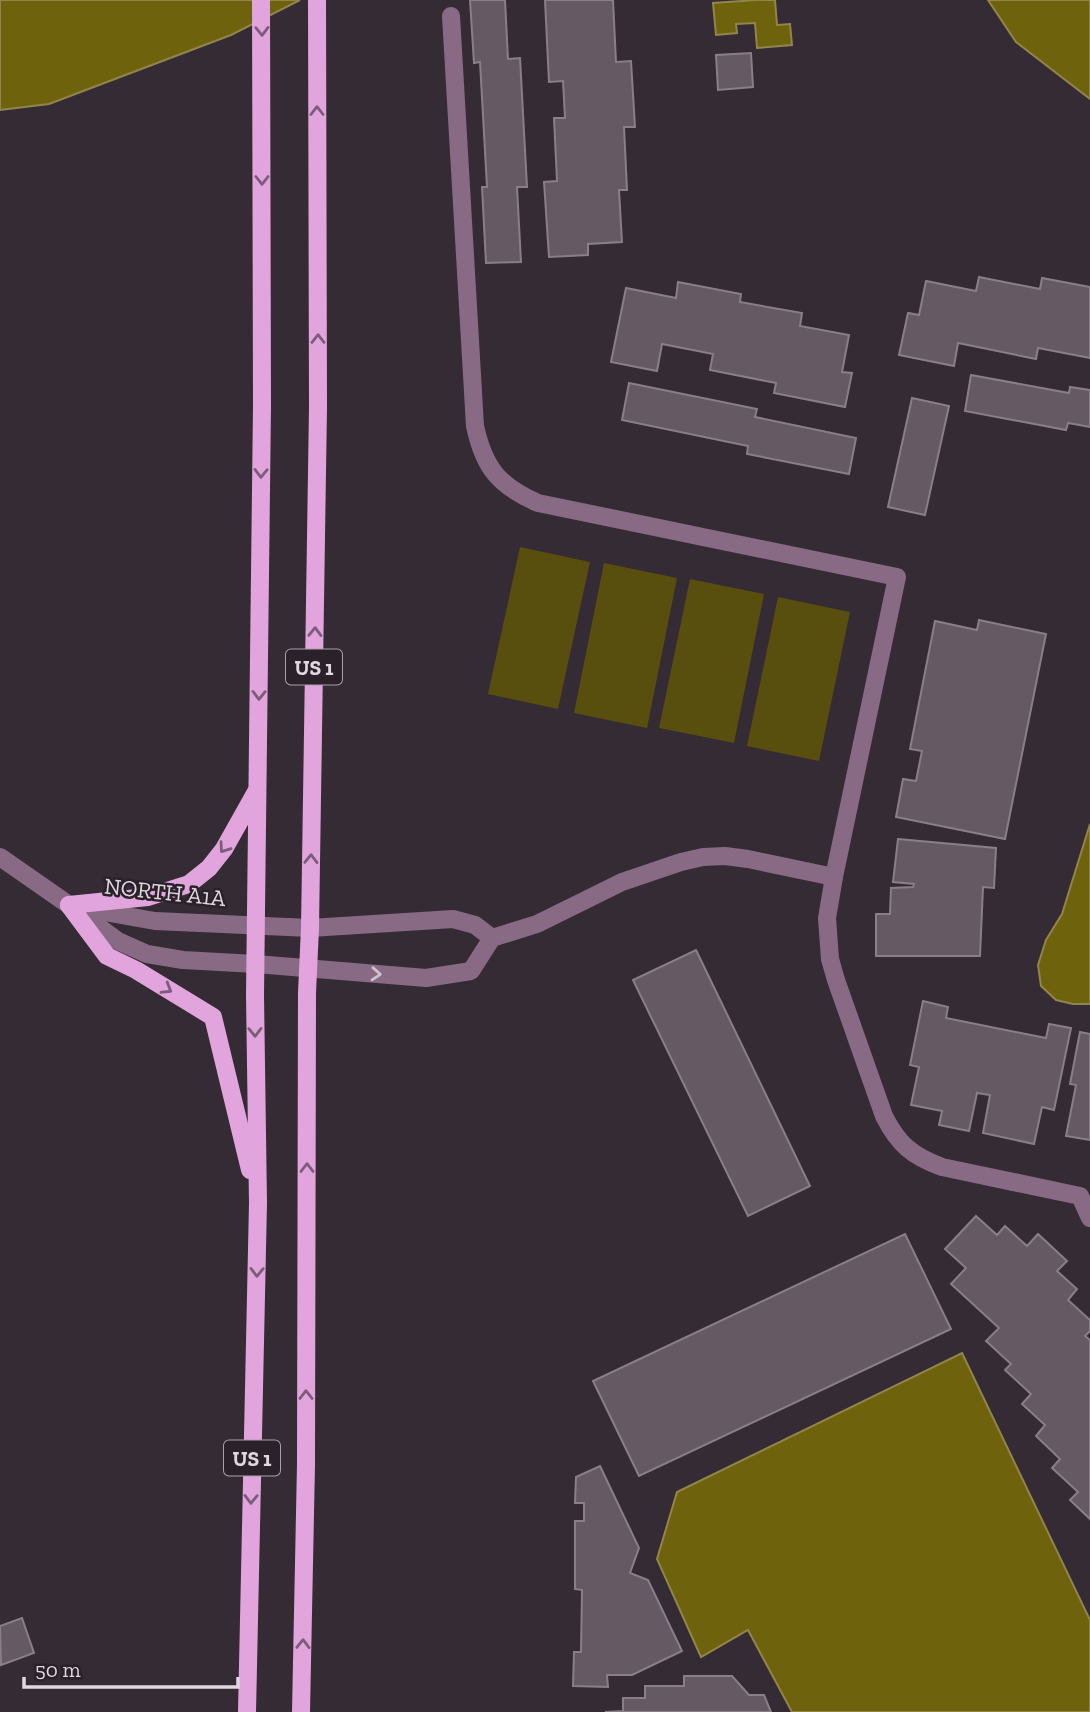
<svg xmlns="http://www.w3.org/2000/svg" width="1090" height="1712" font-family="'Zilla Slab',serif">
  <rect width="100%" height="100%" fill="#352b34"/>
  <!-- green -->
  <g fill="#584e0d">
    <path d="M520,547L590,562L558,709L488,694Z"/>
    <path d="M604,563L677,578L647,728L574,713Z"/>
    <path d="M690,579L764,594L734,743L659,728Z"/>
    <path d="M778,597L850,612L819,761L747,746Z"/>
  </g>
  <!-- water -->
  <g fill="#6f620c" stroke="#91854b" stroke-width="2">
    <path d="M0,0H300L231,35L49,104L0,110Z"/>
    <path d="M756,0H775L777,25L790,24L792,45L757,48L755,23L736,24L737,33L716,35L713,3Z"/>
    <path d="M988,0H1090V99L1016,42Z"/>
    <path d="M1090,824V1004H1073L1056,1000L1041,986L1038,965L1046,940L1062,914Z"/>
    <path d="M962,1353L1090,1620V1712H792L748,1630L701,1657L657,1559L677,1492Z"/>
  </g>
  <!-- building -->
  <g fill="#655964" stroke="#8a7e89" stroke-width="2">
    <path d="M470,0H505L508,59L520,58L527,187H517L521,262L486,263L482,187H487L480,62L474,63Z"/>
    <path d="M545,0H613L616,62L631,61L635,127H624L627,190H619L622,242L588,244V255L549,257L544,182L557,181L554,118H565L563,81L549,82Z"/>
    <path d="M751,53L753,87L718,90L716,55Z"/>
    <path d="M979,277L1040,289L1042,278L1090,287V358L1038,348L1036,359L958,343L954,366L899,355L908,313L919,315L926,281L976,291Z"/>
    <path d="M678,282L741,294L740,302L802,313L800,326L849,335L842,372L852,373L845,407L774,393L776,383L710,370L713,354L662,344L657,371L611,362L626,288L676,298Z"/>
    <path d="M971,375L1069,393L1070,387L1090,390V427L1068,423L1066,430L965,411Z"/>
    <path d="M629,383L757,409L755,417L856,438L849,474L747,454L748,446L622,420Z"/>
    <path d="M912,398L949,406L925,515L888,507Z"/>
    <path d="M979,620L1046,634L1005,839L896,817L903,779L916,781L922,751L910,749L935,621L977,630Z"/>
    <path d="M898,839L996,848L994,888L983,887L980,956H876V914H890L891,888L913,887L914,884L893,882Z"/>
    <path d="M696,950L810,1186L748,1216L633,980Z"/>
    <path d="M923,1001L948,1007L946,1018L1046,1038L1049,1024L1071,1028L1054,1110L1042,1107L1034,1144L983,1133L990,1095L977,1093L969,1131L939,1125L942,1111L911,1105L919,1067L910,1065Z"/>
    <path d="M1080,1032L1090,1034V1140L1066,1136L1076,1085L1070,1084Z"/>
    <path d="M976,1216L997,1235L1005,1226L1027,1246L1038,1234L1067,1261L1057,1271L1077,1289L1068,1300L1090,1320V1331L1085,1336L1090,1340V1519L1070,1500L1078,1492L1052,1468L1060,1459L1036,1436L1045,1425L1022,1404L1031,1394L1005,1370L1011,1364L986,1341L999,1328L951,1284L966,1268L945,1249Z"/>
    <path d="M905,1234L951,1329L639,1476L593,1381Z"/>
    <path d="M600,1466L639,1548L630,1573L648,1580L682,1651L632,1675H607L608,1687L573,1686L574,1652H581L582,1590L575,1589V1521H584V1503H575L576,1477Z"/>
    <path d="M22,1618L34,1653L1,1665L0,1626Z"/>
    <path d="M684,1676H732L749,1695H764L771,1712H605L623,1711V1698H645V1686H684Z"/>
  </g>
  <g fill="none" stroke-linecap="round" stroke-linejoin="round">
    <!-- minor -->
    <g stroke="#886a85" stroke-width="18">
      <path d="M451,16L475,426C484,468 499,486 538,503L897,577L834,877L827,918L830,959L836,980L884,1116C898,1144 912,1156 942,1167L1080,1196L1090,1218"/>
      <path d="M0,857L69,905L118,941L147,954L183,960L256,964L426,978L471,971L492,938L537,924L622,882L681,862L703,857L725,856L748,859L834,877"/>
      <path d="M76,907L155,921L310,928L453,919L475,925L492,938"/>
    </g>
    <!-- major -->
    <g stroke="#e2a4dd" stroke-width="18">
      <path d="M69,905L107,956L136,970L213,1017L250,1170"/>
      <path d="M69,905L148,897L189,884L209,868L224,849L256,792"/>
      <path d="M247,1712L258,1203L255,995L262,405L261,0"/>
      <path d="M301,1712L306,1464L307,993L310,928L318,407L317,0"/>
    </g>
  </g>
  <!-- one-way arrows -->
  <defs><path id="oneway-chevron" d="M-2-3.5L2.5 0L-2 3.5" fill="none" stroke-width="1.6" stroke-linecap="round" stroke-linejoin="round" transform="scale(1.75)"/></defs>
  <g stroke="#7d5c7b">
    <use href="#oneway-chevron" transform="translate(262 31) rotate(89)"/>
    <use href="#oneway-chevron" transform="translate(317 111) rotate(-90)"/>
    <use href="#oneway-chevron" transform="translate(262 180) rotate(90)"/>
    <use href="#oneway-chevron" transform="translate(318 339) rotate(-90)"/>
    <use href="#oneway-chevron" transform="translate(261 473) rotate(91)"/>
    <use href="#oneway-chevron" transform="translate(315 632) rotate(-89)"/>
    <use href="#oneway-chevron" transform="translate(259 695) rotate(91)"/>
    <use href="#oneway-chevron" transform="translate(224 848) rotate(125)"/>
    <use href="#oneway-chevron" transform="translate(311 859) rotate(-89)"/>
    <use href="#oneway-chevron" transform="translate(167 989) rotate(31)"/>
    <use href="#oneway-chevron" transform="translate(255 1032) rotate(89)"/>
    <use href="#oneway-chevron" transform="translate(307 1168) rotate(-90)"/>
    <use href="#oneway-chevron" transform="translate(257 1272) rotate(91)"/>
    <use href="#oneway-chevron" transform="translate(306 1395) rotate(-90)"/>
    <use href="#oneway-chevron" transform="translate(251 1499) rotate(91)"/>
    <use href="#oneway-chevron" transform="translate(303 1644) rotate(-89)"/>
  </g>
  <use stroke="#cec2cc" href="#oneway-chevron" transform="translate(376 974) rotate(4)"/>
  <g text-anchor="middle" dominant-baseline="central" stroke-width="5" stroke-linejoin="round" paint-order="stroke">
    <!-- shield labels -->
    <g fill="#2b212a" stroke="#a9a1a8" stroke-width="2">
      <rect x="286" y="649.5" width="56" height="35" rx="5"/>
      <rect x="224" y="1440.5" width="56" height="35" rx="5"/>
    </g>
    <g font-size="21" font-weight="bold" fill="#dfd8de">
      <text x="314" y="667">US 1</text>
      <text x="252" y="1458">US 1</text>
    </g>
    <!-- street labels -->
    <g font-size="23" fill="#dfd8de" stroke="#2b212a">
      <text transform="translate(165 892) rotate(6)">NORTH A1A</text>
    </g>
  </g>
  <!-- scale -->
  <path d="M24 1677v10h214v-10" fill="none" stroke="#dfd8de" stroke-width="3.5"/>
  <text x="35" y="1677" font-size="21" fill="#dfd8de" stroke="#2b212a" stroke-width="5" paint-order="stroke">50 m</text>
</svg>
